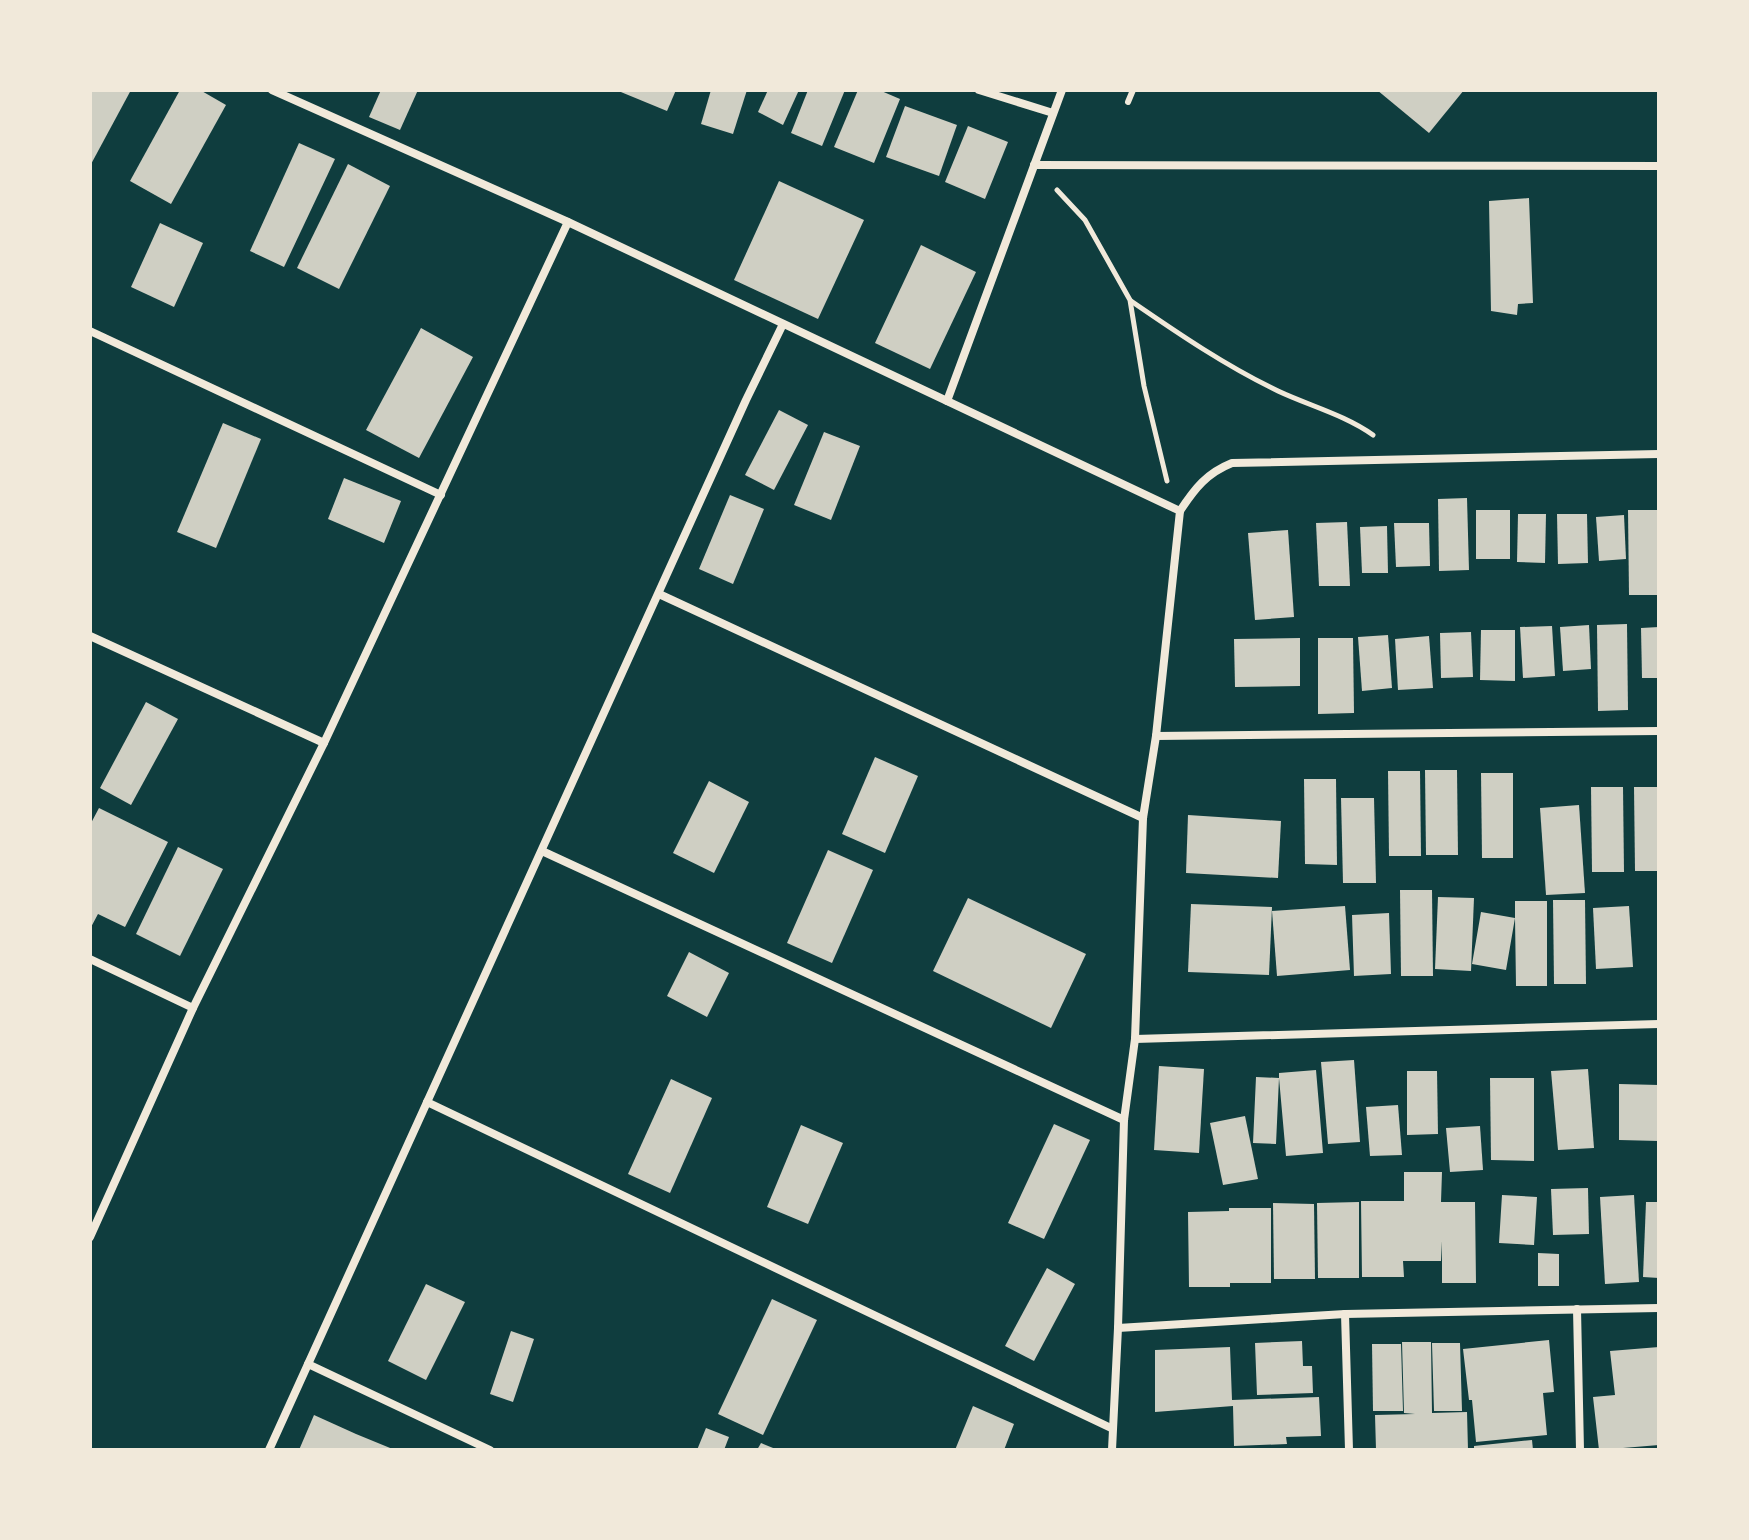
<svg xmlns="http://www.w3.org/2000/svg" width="1749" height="1540" font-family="'Libre Baskerville',serif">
  <rect width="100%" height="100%" fill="#0f3d3e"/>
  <!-- building -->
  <g fill="#cfcfc3">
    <path d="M90,90H131L90,166Z"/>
    <path d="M180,90H200L226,105L171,204L130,181Z"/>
    <path d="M381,90H418L400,130L369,117Z"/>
    <path d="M616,90H676L667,111Z"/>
    <path d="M711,90H747L733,134L701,124Z"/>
    <path d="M768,90H799L783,125L758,112Z"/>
    <path d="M808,90H845L822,146L791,133Z"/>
    <path d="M858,90H879L900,99L874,163L834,147Z"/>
    <path d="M1377,90H1464L1429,133Z"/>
    <path d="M905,106L957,125L939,176L886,157Z"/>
    <path d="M968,126L1008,142L985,199L945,182Z"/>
    <path d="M299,143L335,159L284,267L250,251Z"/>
    <path d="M348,164L390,186L339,289L297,268Z"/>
    <path d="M779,181L864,220L818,319L734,280Z"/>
    <path d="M1529,198L1533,303L1518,304L1517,315L1491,311L1489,201Z"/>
    <path d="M160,223L203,243L174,307L131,287Z"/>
    <path d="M921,245L976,272L930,369L875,343Z"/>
    <path d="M421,328L473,357L419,458L366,430Z"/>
    <path d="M779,410L808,425L774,490L745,475Z"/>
    <path d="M223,423L261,439L216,548L177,532Z"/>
    <path d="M824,432L860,446L831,520L794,505Z"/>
    <path d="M344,478L401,501L384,543L328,519Z"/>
    <path d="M730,495L764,509L733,584L699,569Z"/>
    <path d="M1467,498L1469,570L1439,571L1438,499Z"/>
    <rect x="1476" y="510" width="34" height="49"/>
    <path d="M1628,510H1659V595H1629Z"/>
    <path d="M1518,514H1546L1545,563L1517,562Z"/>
    <path d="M1557,514H1587L1588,563L1558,564Z"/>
    <path d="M1624,515L1626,559L1599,561L1596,517Z"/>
    <path d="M1347,522L1350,586H1319L1316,523Z"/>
    <path d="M1394,523H1429L1430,566L1396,567Z"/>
    <path d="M1387,526L1388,573H1362L1360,527Z"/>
    <path d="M1288,530L1294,617L1255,620L1248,533Z"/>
    <path d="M1627,624L1628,710L1598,711L1597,625Z"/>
    <path d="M1589,625L1591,669L1563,671L1560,627Z"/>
    <path d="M1552,626L1555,676L1523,678L1520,627Z"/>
    <path d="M1659,627V678H1642L1641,628Z"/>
    <path d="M1481,630H1515V681L1480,680Z"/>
    <path d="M1471,632L1473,677L1441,678L1440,633Z"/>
    <path d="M1388,635L1392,688L1362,691L1358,637Z"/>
    <path d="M1429,636L1433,688L1398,690L1395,639Z"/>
    <path d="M1300,638V686L1235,687L1234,639Z"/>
    <path d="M1318,638H1353L1354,713L1318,714Z"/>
    <path d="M146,702L178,719L131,805L100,788Z"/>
    <path d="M875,757L918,776L885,853L842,834Z"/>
    <path d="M1425,770H1457L1458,855H1426Z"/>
    <path d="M1388,771H1420L1421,856H1389Z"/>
    <path d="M1481,773H1513V858H1482Z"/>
    <path d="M1304,779H1336L1337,865L1305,864Z"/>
    <path d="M709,781L749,802L714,873L673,853Z"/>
    <path d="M1591,787H1623L1624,872H1592Z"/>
    <path d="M1634,787H1659V871H1635Z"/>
    <path d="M1341,798H1374L1376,883H1343Z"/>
    <path d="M1579,805L1585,893L1546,895L1540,808Z"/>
    <path d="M99,808L168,842L125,927L98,914L90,929V825Z"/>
    <path d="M1188,815L1281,821L1278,878L1186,873Z"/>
    <path d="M178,847L223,869L180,956L136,934Z"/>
    <path d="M828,850L873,870L832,963L787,943Z"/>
    <path d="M1400,890H1432L1433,976H1401Z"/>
    <path d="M1438,897L1474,898L1471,971L1435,969Z"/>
    <path d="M968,898L1086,954L1051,1028L933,971Z"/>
    <path d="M1553,900H1585L1586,984H1554Z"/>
    <path d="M1515,901H1547V986H1516L1515,918L1506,970L1472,964L1481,912L1515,918Z"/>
    <path d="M1191,904L1272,907L1269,975L1188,972Z"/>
    <path d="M1345,906L1350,970L1277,976L1272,911Z"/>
    <path d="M1629,906L1633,967L1596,969L1593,908Z"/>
    <path d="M1389,913L1391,974L1354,976L1352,915Z"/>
    <path d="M689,952L729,973L707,1017L667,996Z"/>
    <path d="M1354,1060L1360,1142L1328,1144L1321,1062Z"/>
    <path d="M1159,1066L1204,1069L1199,1153L1154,1150Z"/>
    <path d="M1588,1069L1594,1148L1558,1150L1551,1071Z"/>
    <path d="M1316,1070L1323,1153L1286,1156L1279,1078L1276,1144L1253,1143L1256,1077L1279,1078V1073Z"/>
    <path d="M1407,1071H1437L1438,1134L1407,1135Z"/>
    <path d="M1490,1078H1534V1161L1491,1160Z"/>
    <path d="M671,1079L712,1098L670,1193L628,1174Z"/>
    <path d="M1619,1084L1659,1085V1141L1619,1140Z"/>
    <path d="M1398,1105L1402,1155L1370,1156L1366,1107Z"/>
    <path d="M1245,1116L1258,1179L1223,1185L1210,1123Z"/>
    <path d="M1054,1124L1090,1140L1044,1239L1008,1223Z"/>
    <path d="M801,1125L843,1143L808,1224L767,1207Z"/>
    <path d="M1480,1126L1483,1170L1450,1172L1446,1128Z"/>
    <path d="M1404,1172H1442L1441,1202H1475L1476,1283H1442V1241L1441,1261H1403L1404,1277H1362L1361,1201H1404Z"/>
    <path d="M1588,1188L1589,1234L1553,1235L1551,1189Z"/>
    <path d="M1502,1195L1537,1197L1534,1245L1499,1243Z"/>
    <path d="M1634,1195L1639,1282L1605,1284L1600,1197Z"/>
    <path d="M1359,1202V1278H1318L1317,1203Z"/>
    <path d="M1646,1202H1659V1278L1643,1277Z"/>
    <path d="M1273,1203L1314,1204L1315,1279H1274Z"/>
    <path d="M1229,1208H1271V1283H1230V1287H1189L1188,1212L1229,1211Z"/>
    <path d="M1538,1253L1559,1254V1286H1538Z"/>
    <path d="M1047,1268L1075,1284L1034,1361L1005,1346Z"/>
    <path d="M426,1284L465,1302L426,1380L388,1361Z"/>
    <path d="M772,1299L817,1320L763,1435L718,1414Z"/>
    <path d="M511,1331L534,1339L513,1402L490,1394Z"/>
    <path d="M1549,1340L1554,1392L1543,1393L1547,1435L1476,1442L1472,1400H1469L1463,1349Z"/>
    <path d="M1302,1341L1303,1366H1312L1313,1393L1257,1395L1255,1343Z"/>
    <path d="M1402,1342H1431L1432,1413L1467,1412L1468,1450H1376L1375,1415L1415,1414L1404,1413Z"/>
    <path d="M1432,1343H1460L1462,1411H1434Z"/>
    <path d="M1372,1344H1401L1403,1411H1373Z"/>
    <path d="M1230,1347L1232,1400L1319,1397L1321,1436L1286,1437L1287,1444L1234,1446L1233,1406L1155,1412V1350Z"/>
    <path d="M1659,1347V1445L1599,1450L1593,1397L1615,1395L1610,1351Z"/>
    <path d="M973,1406L1014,1424L1004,1450H955Z"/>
    <path d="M314,1415L356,1434L395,1450H299Z"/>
    <path d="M706,1428L729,1437L724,1450H697Z"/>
    <path d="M1532,1440L1533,1450H1474V1446Z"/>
    <path d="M761,1443L778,1450H757Z"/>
  </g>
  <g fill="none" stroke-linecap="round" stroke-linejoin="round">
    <!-- path -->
    <g stroke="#f1e9da" stroke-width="5">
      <path d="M1057,190L1085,220L1130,300L1144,386L1167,481"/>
      <path d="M1131,301C1179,334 1226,366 1278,391C1310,406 1345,415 1373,435"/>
    </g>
    <!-- service -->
    <path stroke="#f1e9da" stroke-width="6" d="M1128,102L1133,90"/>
    <!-- minor -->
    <g stroke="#f1e9da" stroke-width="8">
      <path d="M272,90L568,222L1180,511L1156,736L1143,818L1135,1039L1124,1120L1118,1328L1112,1450"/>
      <path d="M979,90L1053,113"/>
      <path d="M1034,165L1659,166"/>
      <path d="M90,331L441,495"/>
      <path d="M947,401L1062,90"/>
      <path d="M1180,511C1195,488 1207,473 1232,463L1659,454"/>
      <path d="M659,594L1143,818"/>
      <path d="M90,636L324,743"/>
      <path d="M1156,736L1659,731"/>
      <path d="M542,851L1124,1120"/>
      <path d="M90,959L193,1008"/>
      <path d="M1135,1039L1659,1024"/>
      <path d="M427,1102L1111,1428"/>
      <path d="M90,1237L193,1008L324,743L568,222"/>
      <path d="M1577,1309L1580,1450"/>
      <path d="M1345,1314L1349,1450"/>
      <path d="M1118,1328L1345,1314L1659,1308"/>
      <path d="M308,1364L490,1450"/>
      <path d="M269,1450L746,400L783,324"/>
    </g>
  </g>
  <!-- border -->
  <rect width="1749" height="1540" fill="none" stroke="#f1e9da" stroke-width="184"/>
</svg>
